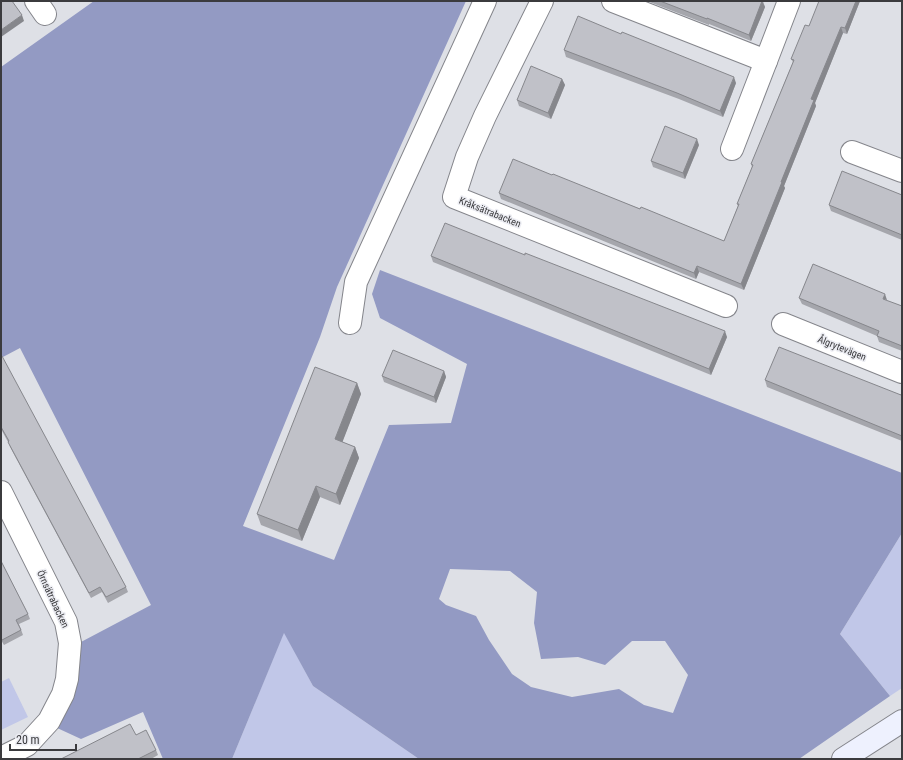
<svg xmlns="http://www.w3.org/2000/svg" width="903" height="760" font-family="'Roboto Condensed',sans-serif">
  <rect width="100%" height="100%" fill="#dee0e6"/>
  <!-- green -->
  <g fill="#c1c7e8">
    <path d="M902,533V688L890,696L840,634Z"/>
    <path d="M284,632L313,686L419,759H232Z"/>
    <path d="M9,678L28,717L1,730V682Z"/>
  </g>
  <!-- forest -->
  <path fill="#939ac3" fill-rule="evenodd" d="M94,1H466L337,287L320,337L243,526L334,560L389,425L451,423L467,364L380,318L372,294L380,270L902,473V533L840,634L890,696L799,759H419L313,686L284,633L232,759H163L143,712L81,739L55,727L72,696L81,642L151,605L20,348L1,358V67ZM450,569L510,571L537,592L534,623L541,659L578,657L605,665L632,641H665L688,675L673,713L644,705L619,689L572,697L531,687L512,674L489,640L476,616L446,605L439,599Z"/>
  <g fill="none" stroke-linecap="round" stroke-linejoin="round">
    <!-- street casing -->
    <g stroke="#84858b" stroke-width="24">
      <g id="street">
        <path d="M36,1L45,14"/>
        <path d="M542,1L485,116L467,157L454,197L726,306"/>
        <path d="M613,1L766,61"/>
        <path d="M732,149L766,61L789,1"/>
        <path d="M852,152L902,171"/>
        <path d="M350,323L356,282L485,1"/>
        <path d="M783,324L902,372"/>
        <path d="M1,492L66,622L70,643L67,679L63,694L49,721L27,745L1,758"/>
      </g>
    </g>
    <!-- secondary casing -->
    <g stroke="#84858b" stroke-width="24">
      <path id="secondary" d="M843,759L902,721"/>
    </g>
    <!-- street -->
    <use href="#street" stroke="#fff" stroke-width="22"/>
    <!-- secondary -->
    <use href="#secondary" stroke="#eef1fe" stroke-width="22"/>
  </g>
  <!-- wall -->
  <g fill="#a5a6ac">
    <path d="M647,1H763L765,7L751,41L709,24V25Z"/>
    <path d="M860,1L847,34L843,33L815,103L816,106L784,186L785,188L744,290L699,272L696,279L501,199L499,193L552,175L724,241L738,206L737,204L752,167L751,164L793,62L791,59L809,26Z"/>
    <path d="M564,50L736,83L723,117L679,99L566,57Z"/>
    <path d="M562,79L565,85L551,119L519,106L517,100Z"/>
    <path d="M699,145L685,179L653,167L651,161Z"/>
    <path d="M902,195V240L831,211L829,205Z"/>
    <path d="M431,256L727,337L711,375L433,262Z"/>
    <path d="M799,298L887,301L902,306V351L879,342L877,336L802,304Z"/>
    <path d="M1,356L126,587L128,592L108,603L102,592L91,598L10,447L8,442L1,429Z"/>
    <path d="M444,371L446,377L436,403L384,382L382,376Z"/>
    <path d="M765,380L901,395L902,394V441L767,387Z"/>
    <path d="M357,383L361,394L342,442L355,447L359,458L340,505L320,497L302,541L261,525L257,514Z"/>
    <path d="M1,561L28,614L30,619L19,624L23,635L4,645L1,640Z"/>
    <path d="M136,735L156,750L158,755L151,759H61Z"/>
  </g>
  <!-- shaded-wall -->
  <g fill="#86878c">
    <path d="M762,1L765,7L751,41L749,35Z"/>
    <path d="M856,1H860L847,34L845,28Z"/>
    <path d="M22,15L24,21L1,37V30Z"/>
    <path d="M841,27L843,33L815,103L816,106L784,186L785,188L744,290L741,284L781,182L811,99Z"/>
    <path d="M734,77L736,83L723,117L720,111Z"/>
    <path d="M562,79L565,85L551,119L548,113Z"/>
    <path d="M697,139L699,145L685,179L683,173Z"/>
    <path d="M697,266L699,272L696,279L694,273Z"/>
    <path d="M885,294L887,300L883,299Z"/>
    <path d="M725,331L727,337L711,375L709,369Z"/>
    <path d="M444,371L446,377L436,403L434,397Z"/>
    <path d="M357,383L361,394L339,451L335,439Z"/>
    <path d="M355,447L359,458L340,505L336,494Z"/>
    <path d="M316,486L320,497L302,541L298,530Z"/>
  </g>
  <!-- building -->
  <g fill="#c0c1c8" stroke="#86878c">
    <path d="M1,1H12L22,15L1,30Z"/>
    <path d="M660,1H762L749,35L707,18V19Z"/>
    <path d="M819,1H856L845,28L841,27L811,99L814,100L781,182H782L741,284L697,266L694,273L499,193L513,159L552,175L553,174L640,209L641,207L724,241L739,204H737L753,165L751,164L794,60L791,59L805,25L809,26Z"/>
    <path d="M578,16L621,34L622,32L734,77L720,111L677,93L564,50Z"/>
    <path d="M531,66L562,79L548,113L517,100Z"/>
    <path d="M665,126L697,139L683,173L651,161Z"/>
    <path d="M842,171L902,195V235L829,205Z"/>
    <path d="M445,223L525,255V253L725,331L709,369L431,256Z"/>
    <path d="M813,264L885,294L883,299L902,306V346L877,336L879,331L799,298Z"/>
    <path d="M779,347L901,395V394H902V436L765,380Z"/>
    <path d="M393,350L444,371L434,397L382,376Z"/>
    <path d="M1,356H2L126,587L106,597L100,587L89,593L8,442L9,441L1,427Z"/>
    <path d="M315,367L357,383L335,439L355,447L336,494L316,486L298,530L257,514Z"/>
    <path d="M1,561L28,614L16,620L21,630L2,640L1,639Z"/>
    <path d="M130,724L136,735L146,730L156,750L138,759H61Z"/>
  </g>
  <g text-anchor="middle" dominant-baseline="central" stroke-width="3" stroke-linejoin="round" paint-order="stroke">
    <!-- street labels -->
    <g font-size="10" fill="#3b3b3e" stroke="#ecedf3">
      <text transform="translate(490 212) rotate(22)">Kråksätrabacken</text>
      <text transform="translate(842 348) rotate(22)">Ålgrytevägen</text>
      <text transform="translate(53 599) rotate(65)">Örnsätrabacken</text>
    </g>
  </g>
  <!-- border -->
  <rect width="903" height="760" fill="none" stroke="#3b3b3e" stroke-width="4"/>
  <!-- scale -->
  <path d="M10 744v6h66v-6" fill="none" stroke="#3b3b3e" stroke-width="2"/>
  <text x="16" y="744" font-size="12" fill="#3b3b3e" stroke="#ecedf3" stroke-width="3" paint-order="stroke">20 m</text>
</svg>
